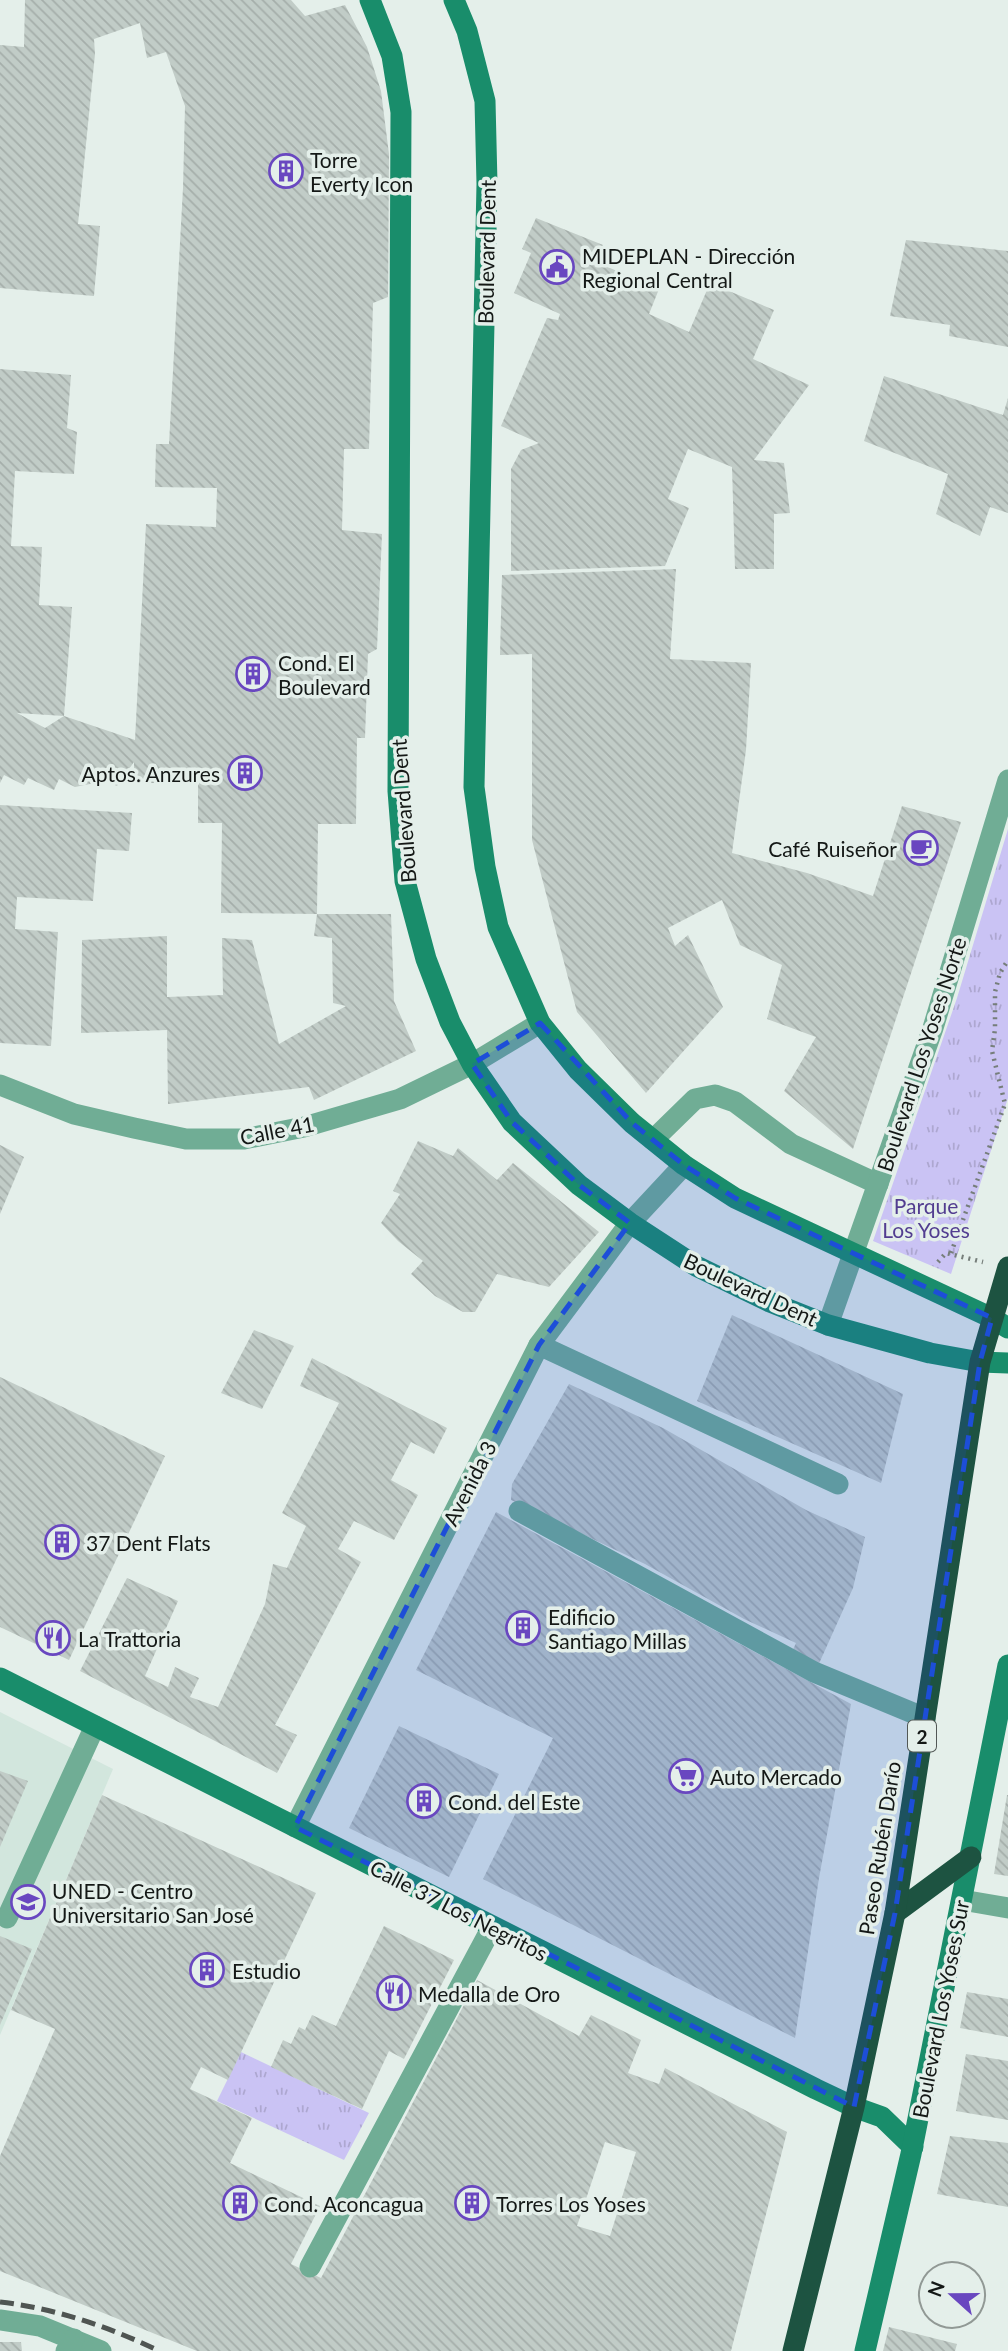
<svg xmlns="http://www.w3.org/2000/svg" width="1008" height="2351" font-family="Lato,sans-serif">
  <defs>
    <pattern id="grass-tufts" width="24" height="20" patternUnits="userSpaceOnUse" patternTransform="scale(1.75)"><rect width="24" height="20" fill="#cac3f4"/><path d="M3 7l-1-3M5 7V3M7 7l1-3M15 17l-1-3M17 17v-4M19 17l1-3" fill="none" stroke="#ada7d0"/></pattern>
    <pattern id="building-back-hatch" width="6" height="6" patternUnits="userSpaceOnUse" patternTransform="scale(1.75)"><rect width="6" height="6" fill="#c1ccc7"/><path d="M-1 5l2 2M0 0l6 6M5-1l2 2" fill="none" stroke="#a5aeaa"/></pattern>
  </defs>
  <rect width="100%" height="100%" fill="#e4efea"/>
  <!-- built -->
  <path fill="#d2e6dd" d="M0,1712L113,1769L0,2035Z"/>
  <!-- grass -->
  <g fill="url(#grass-tufts)">
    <path d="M1008,829V1098L951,1274L873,1241L957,998Z"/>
    <path d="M241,2052L369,2113L344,2160L217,2101Z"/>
  </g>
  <!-- building -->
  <g fill="url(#building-back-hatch)" fill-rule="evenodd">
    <path d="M25,0H291L305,16L345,5L367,47L381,91L389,154L388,297L373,303L369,449H344L342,530L382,534L377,649L368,654L365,738H357L356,824H318L317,914H391L394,1001L416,1051L314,1100L309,1087L168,1104L167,1030L81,1033L82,940L167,936V997L223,995L222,938L252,940L279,1044L346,1006L333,1003L332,938L314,936L317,914L221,913L222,823H198V783H134V762L117,786L105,781L75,787L59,779L54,790L28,778L24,785L4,775L0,783V369L71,375L67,428L77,432L74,474L15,471L11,546L42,547L39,605L72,607L64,716L17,713L45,728L64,716L135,740L146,524L216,527L217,488L155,487L156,444H169L183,188L185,106L166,52L147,58L140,23L94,39L95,54L78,224L100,226L94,296L0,288V45L24,47Z"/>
    <path d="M536,218L603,245L596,262L659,289L649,314L689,332L710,283L774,310L753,359L809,385L754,460L784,463L790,513L774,514V569H735L732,467L688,449L668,499L689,508L665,566L511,571V469L521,450L539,443L501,426L547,318L558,320L560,314L514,293L531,253L522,249Z"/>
    <path d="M906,240L1008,251V347L949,336L950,325L890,316Z"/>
    <path d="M884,376L1003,415L1008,398V513L990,507L980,536L936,514L948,474L864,441Z"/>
    <path d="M676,569L670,659L751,663L746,750L732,853L807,873L873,896L902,806L961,822L853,1149L784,1091L816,1037L767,1019L782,965L740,945L722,900L668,928L675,946L688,935L723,1007L646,1093L577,1012L532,840V654L500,655L502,575Z"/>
    <path d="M0,805L132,813L129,851L97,849L93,901L17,897L15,929L58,932L51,1046L0,1043Z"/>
    <path d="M418,1141L453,1156L458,1148L497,1180L513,1163L599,1232L549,1287L497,1274L475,1312H463L435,1296L411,1274L423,1261L398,1241L381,1223L400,1194L393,1191Z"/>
    <path d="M0,1145L24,1157L0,1214Z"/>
    <path d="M732,1315L903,1394L881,1483L697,1401Z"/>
    <path d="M254,1330L294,1346L262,1409L221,1393Z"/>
    <path d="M312,1358L447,1428L434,1454L411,1442L391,1480L418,1495L394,1540L354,1521L338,1549L361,1562L275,1725L297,1735L277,1773L80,1671L127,1578L178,1601L145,1676L168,1687L175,1667L199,1678L190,1697L218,1707L265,1604L273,1564L287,1568L306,1526L282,1513L339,1403L300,1386Z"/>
    <path d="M0,1377L165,1456L69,1660L0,1627Z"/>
    <path d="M569,1384L663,1428L806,1510L865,1537L853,1588L817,1668L790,1656L796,1643L744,1619L645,1564L511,1500L512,1484Z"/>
    <path d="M496,1512L851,1704L819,1878L795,2038L483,1879L553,1738L416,1670Z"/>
    <path d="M399,1726L499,1774L449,1877L349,1828Z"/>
    <path d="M0,1771L28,1781L0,1847Z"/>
    <path d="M102,1795L316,1893L228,2080L201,2067L190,2089L252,2118L230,2163L320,2206L291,2264L321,2278L477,1980L579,2036L591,2015L641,2040L628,2073L659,2084L665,2068L787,2132L731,2351H197L0,2271V2156L55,2029L11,2010ZM605,2142L636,2152L610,2236L577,2226Z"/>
    <path d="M1007,1795H1008V1876L994,1874Z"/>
    <path d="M384,1926L454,1960L404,2059L389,2051L362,2109L271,2067L283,2040L291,2044L299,2027L305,2030L312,2015L336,2026Z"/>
    <path d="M0,1936L32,1949L0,2025Z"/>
    <path d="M967,1992L1008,1999V2037L960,2028Z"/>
    <path d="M966,2054L1008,2061V2120L956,2111Z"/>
    <path d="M950,2136L1008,2143V2207L937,2194Z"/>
    <path d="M889,2327L957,2344L955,2351H883Z"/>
    <path d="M0,2342H21L22,2351H0Z"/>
  </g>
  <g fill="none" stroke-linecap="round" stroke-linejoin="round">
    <!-- path -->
    <g stroke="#767e7a" stroke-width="4.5" stroke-dasharray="2 5" stroke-linecap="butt">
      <path d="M951,1253L1005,1104L992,1051L995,1029V992L1000,973L1008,960"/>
      <path d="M938,1262L946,1253L983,1262"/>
    </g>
    <!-- lane -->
    <g stroke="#70ad95" stroke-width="21">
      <path d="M653,1140L695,1099L715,1095L735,1102L791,1144L878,1184"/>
      <path d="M539,1345L838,1484"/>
      <path d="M519,1511L814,1672L925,1718"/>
      <path d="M7,1918L95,1726"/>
      <path d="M310,2267L492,1927"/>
      <path d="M0,2320L40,2326L101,2351"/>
    </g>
    <!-- street -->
    <g stroke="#70ad95" stroke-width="21">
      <path d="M0,1085L74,1114L134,1128L186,1139H244L304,1127L400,1099L472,1064L540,1023"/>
      <path d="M828,1325L933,1028L1008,780"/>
      <path d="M295,1827L539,1345L630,1223L684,1165"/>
      <path d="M962,1900L1008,1908"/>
      <path d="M66,2351L74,2339"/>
    </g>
    <!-- secondary -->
    <g stroke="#198d6b" stroke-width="21">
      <path d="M370,0L392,56L401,112L398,791L405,881L426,959L450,1022L472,1064L512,1122L579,1185L630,1223L696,1266L770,1302L828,1325L930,1353L980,1362L1008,1363"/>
      <path d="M454,0L467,31L485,101L487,184L474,787L485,867L498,927L540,1023L578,1070L632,1123L684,1165L735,1198L992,1318L1008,1328"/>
      <path d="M0,1678L816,2089L854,2107L882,2117L913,2147"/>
      <path d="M865,2351L911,2154L1008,1665"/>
    </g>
    <!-- highway -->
    <g stroke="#1d5341" stroke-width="21">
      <path d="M895,1913L971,1857"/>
      <path d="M793,2351L854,2107L895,1913L980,1362L1008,1267"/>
    </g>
    <!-- rail -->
    <path stroke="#4f5552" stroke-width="5" stroke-dasharray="14 7" stroke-linecap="butt" d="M0,2302C54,2308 110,2327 159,2351"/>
  </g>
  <!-- marked area -->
  <path fill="#1d4ed8" fill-opacity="0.2" stroke="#1d4ed8" stroke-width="5" stroke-dasharray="14 9" stroke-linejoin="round" d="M540,1023L632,1123L684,1165L735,1198L992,1318L980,1362L895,1913L854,2107L295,1827L539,1345L630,1223L579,1185L512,1122L472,1064Z"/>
  <!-- icons -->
  <defs>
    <g id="building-ring" transform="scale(1.75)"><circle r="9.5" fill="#e4efea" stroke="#6947c0" stroke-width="1.5"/><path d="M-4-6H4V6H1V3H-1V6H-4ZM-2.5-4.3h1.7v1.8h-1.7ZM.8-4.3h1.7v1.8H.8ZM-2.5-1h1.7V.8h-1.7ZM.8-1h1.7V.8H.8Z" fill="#6947c0"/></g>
    <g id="civic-ring" transform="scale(1.75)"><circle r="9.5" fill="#e4efea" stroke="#6947c0" stroke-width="1.5"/><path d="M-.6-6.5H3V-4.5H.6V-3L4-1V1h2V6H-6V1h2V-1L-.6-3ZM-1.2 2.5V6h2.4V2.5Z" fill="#6947c0"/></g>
    <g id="cafe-ring" transform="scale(1.75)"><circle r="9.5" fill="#e4efea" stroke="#6947c0" stroke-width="1.5"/><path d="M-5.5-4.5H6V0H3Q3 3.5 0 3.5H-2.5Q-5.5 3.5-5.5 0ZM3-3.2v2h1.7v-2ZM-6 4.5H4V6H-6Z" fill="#6947c0"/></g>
    <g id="restaurant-ring" transform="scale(1.75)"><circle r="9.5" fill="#e4efea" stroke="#6947c0" stroke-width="1.5"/><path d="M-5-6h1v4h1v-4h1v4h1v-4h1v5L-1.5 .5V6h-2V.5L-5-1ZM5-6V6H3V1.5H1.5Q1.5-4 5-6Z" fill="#6947c0"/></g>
    <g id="supermarket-ring" transform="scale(1.75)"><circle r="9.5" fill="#e4efea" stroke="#6947c0" stroke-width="1.5"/><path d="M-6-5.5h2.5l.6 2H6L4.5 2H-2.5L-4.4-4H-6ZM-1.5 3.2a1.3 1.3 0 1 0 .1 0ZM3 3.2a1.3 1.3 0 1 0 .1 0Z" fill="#6947c0"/></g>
    <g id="university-ring" transform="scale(1.75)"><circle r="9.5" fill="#e4efea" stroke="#6947c0" stroke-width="1.5"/><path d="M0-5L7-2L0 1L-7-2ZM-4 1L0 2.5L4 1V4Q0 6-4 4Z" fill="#6947c0"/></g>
  </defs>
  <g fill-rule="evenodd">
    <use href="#building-ring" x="286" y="171"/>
    <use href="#civic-ring" x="557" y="267"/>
    <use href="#building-ring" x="253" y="674"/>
    <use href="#building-ring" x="245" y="773"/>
    <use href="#cafe-ring" x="921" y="848"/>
    <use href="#building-ring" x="62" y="1542"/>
    <use href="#building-ring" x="523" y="1628"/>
    <use href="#restaurant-ring" x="53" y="1638"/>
    <use href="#supermarket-ring" x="686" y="1776"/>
    <use href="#building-ring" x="424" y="1801"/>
    <use href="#university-ring" x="28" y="1902"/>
    <use href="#building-ring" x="207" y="1970"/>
    <use href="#restaurant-ring" x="394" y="1993"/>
    <use href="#building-ring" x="240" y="2203"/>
    <use href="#building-ring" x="472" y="2203"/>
  </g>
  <g text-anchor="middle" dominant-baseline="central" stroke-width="7" stroke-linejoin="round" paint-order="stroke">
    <!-- shield labels -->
    <rect fill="#e4efea" stroke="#525856" stroke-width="2" x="908" y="1720.5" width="28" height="31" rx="5"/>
    <g font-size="19" font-weight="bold" fill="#141816">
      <text x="922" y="1736">2</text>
    </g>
    <!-- poi labels -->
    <g font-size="21" fill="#141816" stroke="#e4efea" text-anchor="start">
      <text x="310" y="159">Torre<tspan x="310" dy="24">Everty Icon</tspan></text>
      <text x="582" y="255">MIDEPLAN - Dirección<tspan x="582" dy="24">Regional Central</tspan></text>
      <text x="278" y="662">Cond. El<tspan x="278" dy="24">Boulevard</tspan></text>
      <text x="220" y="773" text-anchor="end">Aptos. Anzures</text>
      <text x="897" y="848" text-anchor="end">Café Ruiseñor</text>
      <text x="86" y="1542">37 Dent Flats</text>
      <text x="548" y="1616">Edificio<tspan x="548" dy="24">Santiago Millas</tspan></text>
      <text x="78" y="1638">La Trattoria</text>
      <text x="710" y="1776">Auto Mercado</text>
      <text x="448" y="1801">Cond. del Este</text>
      <text x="52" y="1890">UNED - Centro<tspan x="52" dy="24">Universitario San José</tspan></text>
      <text x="232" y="1970">Estudio</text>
      <text x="418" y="1993">Medalla de Oro</text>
      <text x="264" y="2203">Cond. Aconcagua</text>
      <text x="496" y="2203">Torres Los Yoses</text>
    </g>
    <!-- street labels -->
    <g font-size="21" fill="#141816" stroke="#e4efea">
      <text transform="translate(486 252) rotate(-89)">Boulevard Dent</text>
      <text transform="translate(403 811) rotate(-94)">Boulevard Dent</text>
      <text transform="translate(921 1054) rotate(-72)">Boulevard Los Yoses Norte</text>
      <text transform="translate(277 1130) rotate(-11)">Calle 41</text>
      <text transform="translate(751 1289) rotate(25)">Boulevard Dent</text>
      <text transform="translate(469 1483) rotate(-63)">Avenida 3</text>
      <text transform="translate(879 1848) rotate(-81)">Paseo Rubén Darío</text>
      <text transform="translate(459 1910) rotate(27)">Calle 37 Los Negritos</text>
      <text transform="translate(940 2009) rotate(-79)">Boulevard Los Yoses Sur</text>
    </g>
    <!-- park labels -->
    <g font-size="21" fill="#523d90" stroke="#e4efea">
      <text x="926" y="1205">Parque<tspan x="926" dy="24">Los Yoses</tspan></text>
    </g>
  </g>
  <!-- north arrow -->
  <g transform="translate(952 2295) rotate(291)"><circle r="33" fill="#e4efea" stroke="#919995" stroke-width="2"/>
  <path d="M0-5L12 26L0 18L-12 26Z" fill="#6947c0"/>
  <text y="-10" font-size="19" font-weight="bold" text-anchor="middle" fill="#141816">N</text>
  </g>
</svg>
